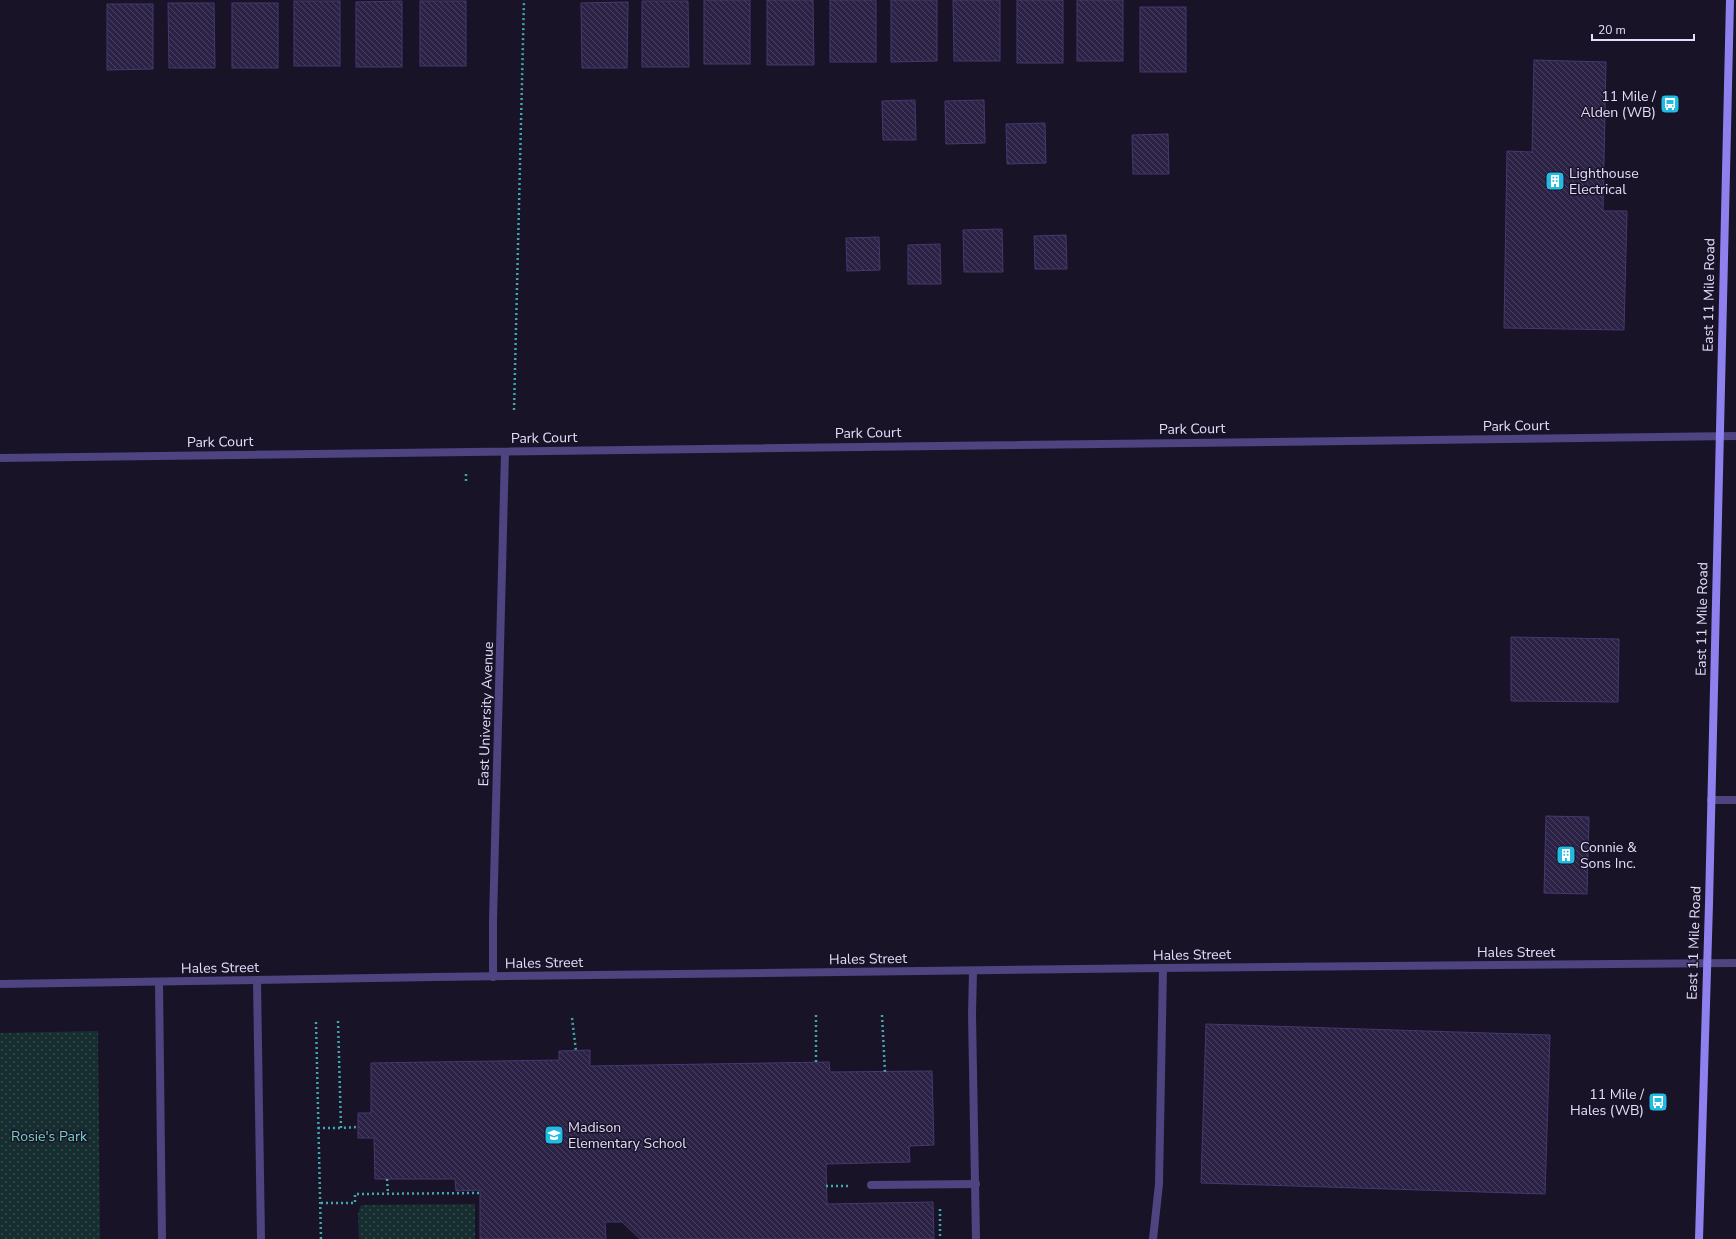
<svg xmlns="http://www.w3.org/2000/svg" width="1736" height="1239" font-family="'Nunito Sans',sans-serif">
  <defs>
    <pattern id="grass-dots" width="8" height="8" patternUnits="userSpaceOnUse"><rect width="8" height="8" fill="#172e30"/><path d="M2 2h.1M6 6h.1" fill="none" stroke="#394c4f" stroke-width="1.8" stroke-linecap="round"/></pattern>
    <pattern id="building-back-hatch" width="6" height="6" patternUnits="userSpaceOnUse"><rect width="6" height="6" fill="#2c2245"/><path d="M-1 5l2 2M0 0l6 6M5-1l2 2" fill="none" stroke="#4a4261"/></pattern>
  </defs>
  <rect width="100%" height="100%" fill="#191327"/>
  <!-- grass -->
  <g fill="url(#grass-dots)">
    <path d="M98,1031L100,1239H0V1033Z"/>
    <path d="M475,1204V1239H359L358,1214L361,1205Z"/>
  </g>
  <!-- building -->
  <g fill="url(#building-back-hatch)" stroke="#47376e">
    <rect x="704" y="0" width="46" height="64"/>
    <path d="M767,0H813L814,65H767Z"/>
    <rect x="830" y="0" width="46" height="62"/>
    <path d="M891,0H937V61L891,62Z"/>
    <path d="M953,0H1000V61H954Z"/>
    <rect x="1017" y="0" width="46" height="63"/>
    <rect x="1077" y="0" width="46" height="61"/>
    <rect x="294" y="1" width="46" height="65"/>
    <path d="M402,1V67H356V2Z"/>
    <rect x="420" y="1" width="46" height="65"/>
    <path d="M642,1H688L689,67H642Z"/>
    <path d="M628,2L627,68H582L581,3Z"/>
    <path d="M168,3H214L215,68H169Z"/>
    <rect x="232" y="3" width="46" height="65"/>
    <path d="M107,4H153V69L107,70Z"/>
    <rect x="1140" y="7" width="46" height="65"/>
    <path d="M1534,60L1606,62L1603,211H1627L1624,330L1504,328L1507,151L1532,152Z"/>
    <path d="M915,100L916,140H883L882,101Z"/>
    <path d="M984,100L985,143L946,144L945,101Z"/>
    <path d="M1045,123L1046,163L1007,164L1006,124Z"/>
    <path d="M1168,134L1169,174H1133L1132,135Z"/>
    <path d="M1002,229L1003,272H964L963,230Z"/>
    <path d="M1066,235L1067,269H1035L1034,236Z"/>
    <path d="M879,237L880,270L847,271L846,238Z"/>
    <path d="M940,244L941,284H908V245Z"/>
    <path d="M1511,637L1619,639L1618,702L1511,701Z"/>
    <path d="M1546,816L1589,817L1587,894L1544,893Z"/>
    <path d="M1206,1024L1550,1035L1545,1194L1201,1183Z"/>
    <path d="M590,1050V1066L829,1062L830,1072L932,1071L934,1145L909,1146L910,1162L826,1164L827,1204L933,1202L934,1239H640L622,1222H605L606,1239H480V1190L456,1191L455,1179H375L374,1138H358V1113H371V1063L559,1060V1051Z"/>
  </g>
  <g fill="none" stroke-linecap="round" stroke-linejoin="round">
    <!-- path -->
    <g stroke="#40a8ac" stroke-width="2.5" stroke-dasharray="2 3" stroke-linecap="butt">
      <path d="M514,410L524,0"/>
      <path d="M466,474V482"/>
      <path d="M816,1015V1062"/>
      <path d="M882,1015L885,1072"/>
      <path d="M572,1018L576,1051"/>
      <path d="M338,1021L341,1128L358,1127"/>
      <path d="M316,1022L321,1239"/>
      <path d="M318,1128H341"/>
      <path d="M387,1179L388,1193"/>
      <path d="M826,1186H849"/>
      <path d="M321,1203H355V1194L480,1193"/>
      <path d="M940,1209V1239"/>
    </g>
    <!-- service -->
    <g stroke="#4d4480" stroke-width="8">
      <path d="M1711,800H1736"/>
      <path d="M973,971L972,1014L976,1239"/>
      <path d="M257,981L261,1239"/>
      <path d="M159,982L162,1239"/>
      <path d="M871,1185L976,1184"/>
      <path d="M1153,1239L1159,1184L1163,968"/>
    </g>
    <!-- minor -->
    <g stroke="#4d4480" stroke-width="8">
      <path d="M0,458L1736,436"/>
      <path d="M493,977V921L505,452"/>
      <path d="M0,984L435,977L1163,968L1736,963"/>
    </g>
    <!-- secondary -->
    <path stroke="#8e81ee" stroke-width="8" d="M1699,1239L1709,904L1730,0"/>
  </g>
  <!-- icons -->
  <defs>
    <g id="bus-square" transform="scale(1)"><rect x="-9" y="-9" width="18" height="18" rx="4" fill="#22bce2" stroke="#191327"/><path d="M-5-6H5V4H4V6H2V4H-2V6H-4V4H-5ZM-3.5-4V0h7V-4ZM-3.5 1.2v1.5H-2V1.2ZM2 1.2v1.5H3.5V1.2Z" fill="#fff"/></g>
    <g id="building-square" transform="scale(1)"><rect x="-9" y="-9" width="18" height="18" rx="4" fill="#22bce2" stroke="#191327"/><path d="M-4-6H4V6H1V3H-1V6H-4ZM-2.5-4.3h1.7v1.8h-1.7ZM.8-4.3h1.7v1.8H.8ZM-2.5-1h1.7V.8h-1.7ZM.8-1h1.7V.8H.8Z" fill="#fff"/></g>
    <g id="school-square" transform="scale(1)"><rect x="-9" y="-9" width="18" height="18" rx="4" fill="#22bce2" stroke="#191327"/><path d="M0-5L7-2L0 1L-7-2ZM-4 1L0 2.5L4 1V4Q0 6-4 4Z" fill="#fff"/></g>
  </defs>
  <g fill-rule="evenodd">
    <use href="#bus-square" x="1670" y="104"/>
    <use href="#building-square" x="1555" y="181"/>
    <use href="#building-square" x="1566" y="855"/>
    <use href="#bus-square" x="1658" y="1102"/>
    <use href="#school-square" x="554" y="1135"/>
  </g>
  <g text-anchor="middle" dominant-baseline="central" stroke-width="3" stroke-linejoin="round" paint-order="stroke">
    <!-- poi labels -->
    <g font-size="14" fill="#e4ddfb" stroke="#191327" text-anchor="start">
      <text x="1656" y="96" text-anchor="end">11 Mile /<tspan x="1656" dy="16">Alden (WB)</tspan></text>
      <text x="1569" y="173">Lighthouse<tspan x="1569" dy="16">Electrical</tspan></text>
      <text x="1580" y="847">Connie &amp;<tspan x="1580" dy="16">Sons Inc.</tspan></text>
      <text x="1644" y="1094" text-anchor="end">11 Mile /<tspan x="1644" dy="16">Hales (WB)</tspan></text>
      <text x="568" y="1127">Madison<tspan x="568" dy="16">Elementary School</tspan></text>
    </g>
    <!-- street labels -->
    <g font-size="14" fill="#e4ddfb" stroke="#191327">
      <text transform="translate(1709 295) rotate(-89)">East 11 Mile Road</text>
      <text transform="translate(1516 426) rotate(-1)">Park Court</text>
      <text transform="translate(1192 429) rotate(-1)">Park Court</text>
      <text transform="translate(868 433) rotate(-1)">Park Court</text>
      <text transform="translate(544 438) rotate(-1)">Park Court</text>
      <text transform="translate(220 442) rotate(-1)">Park Court</text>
      <text transform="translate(1702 619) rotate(-89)">East 11 Mile Road</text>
      <text transform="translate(486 714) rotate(-88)">East University Avenue</text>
      <text transform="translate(1694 943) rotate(-88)">East 11 Mile Road</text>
      <text x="1516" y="952">Hales Street</text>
      <text transform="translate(1192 955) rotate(-1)">Hales Street</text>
      <text transform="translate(868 959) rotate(-1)">Hales Street</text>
      <text transform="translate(544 963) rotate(-1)">Hales Street</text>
      <text transform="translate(220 968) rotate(-1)">Hales Street</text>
    </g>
    <!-- park labels -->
    <g font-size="14" fill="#72d2c4" stroke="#191327">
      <text x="49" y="1136">Rosie's Park</text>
    </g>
  </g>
  <!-- scale -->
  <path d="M1592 34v6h102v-6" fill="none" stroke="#e4ddfb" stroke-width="2"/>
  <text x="1598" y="34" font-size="12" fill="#e4ddfb" stroke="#191327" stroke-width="3" paint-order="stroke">20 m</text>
</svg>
